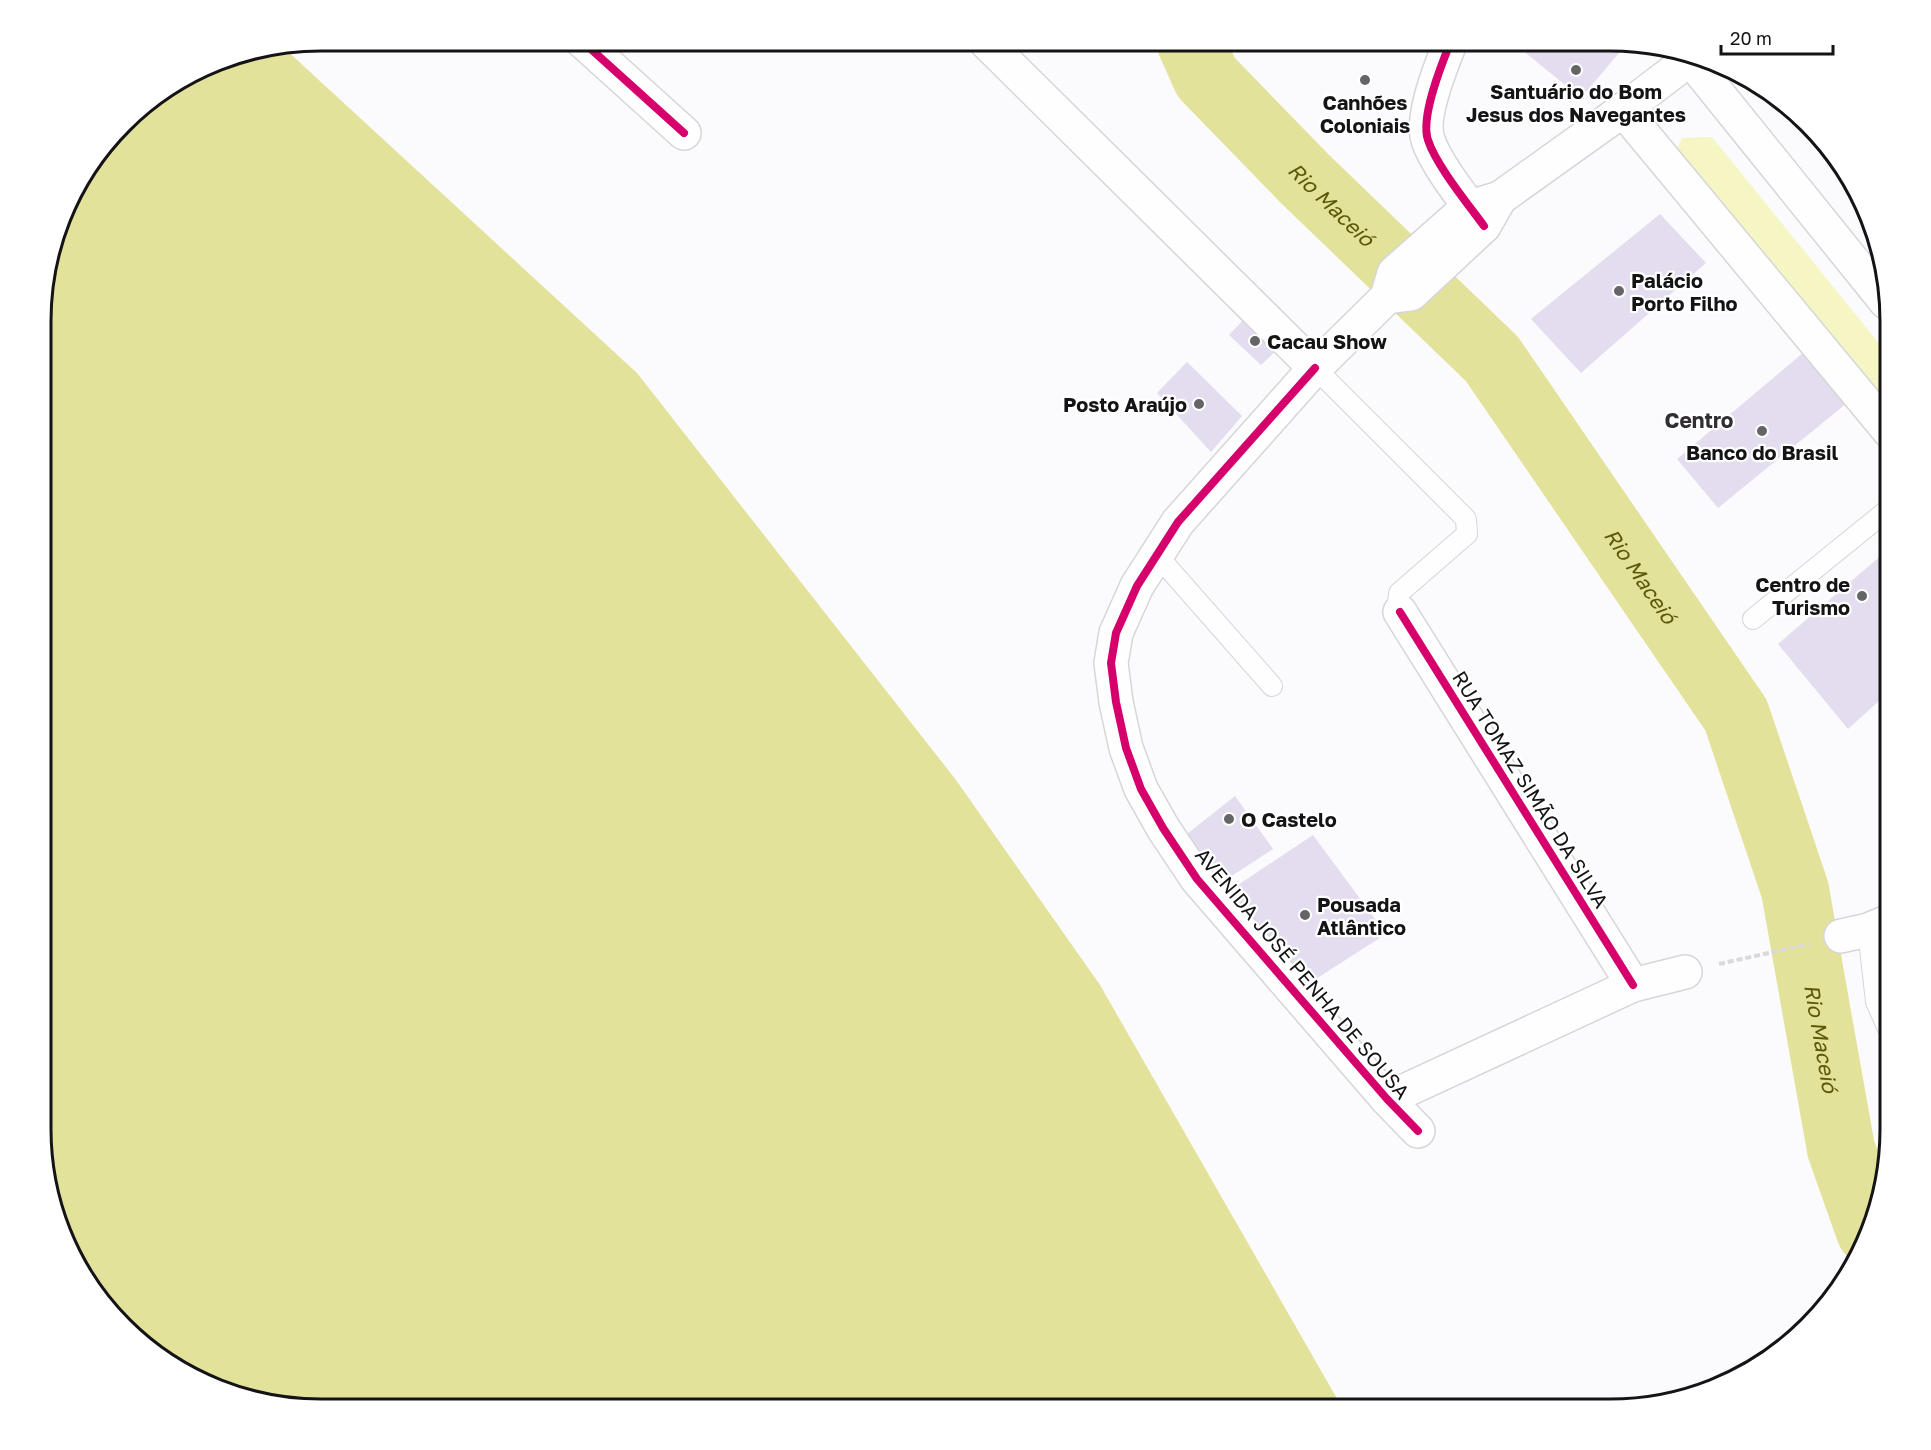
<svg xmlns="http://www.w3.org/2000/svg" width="1931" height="1450" font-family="'Golos Text',sans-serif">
  <rect width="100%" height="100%" fill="#fbfafd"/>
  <!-- green -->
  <path fill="#f6f6c5" d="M1712,137L1890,357V397L1876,407L1673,158L1682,138Z"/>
  <!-- water -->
  <path fill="#e3e29a" d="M283,47L637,373L956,780L1100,985L1343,1409H303L214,1388L136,1340L70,1254L41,1148L43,284L78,181L136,110L230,55Z"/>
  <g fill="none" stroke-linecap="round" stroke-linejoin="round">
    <!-- river -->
    <path stroke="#e3e29a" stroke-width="68" id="s1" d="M1190,41L1206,77L1304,178L1492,359L1736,715L1795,890L1841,1149L1870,1231"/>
  </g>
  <!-- building -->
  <g fill="#e4dcef">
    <path d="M1511,41H1629L1581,98Z"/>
    <path d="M1660,214L1706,263L1581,373L1531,319Z"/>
    <path d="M1247,316L1280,347L1261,365L1229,335Z"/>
    <path d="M1803,353L1847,403L1718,508L1677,459Z"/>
    <path d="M1187,362L1242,416L1211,452L1157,393Z"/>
    <path d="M1890,548V691L1848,729L1778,644Z"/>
    <path d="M1235,796L1273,849L1216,886L1177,842Z"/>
    <path d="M1313,835L1386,934L1297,991L1223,895Z"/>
  </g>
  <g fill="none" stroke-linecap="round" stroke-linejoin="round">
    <!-- lane casing -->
    <g stroke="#d6d6d8" stroke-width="22">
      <g id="lane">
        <path d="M1315,368L1466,519L1467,534L1399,593L1398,604L1400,612"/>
        <path d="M1156,554L1272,686"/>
        <path d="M1753,619L1890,508"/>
        <path d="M1868,930L1876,1002L1890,1033"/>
      </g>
    </g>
    <!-- street casing -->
    <g stroke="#d6d6d8" stroke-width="36">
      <g id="street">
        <path d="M582,41L684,133"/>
        <path d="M1451,41C1442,63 1420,117 1428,140C1436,165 1468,204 1484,226"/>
        <path d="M1315,368L1178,522L1137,586L1116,633L1111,663L1116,702L1126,748L1141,789L1163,828L1197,879L1387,1099L1418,1131"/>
        <path d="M1400,612L1633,985"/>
        <path d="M1841,936L1868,930L1890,921"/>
        <path d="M1387,1099L1633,985L1685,972"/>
      </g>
    </g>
    <!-- secondary casing -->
    <g stroke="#d6d6d8" stroke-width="36">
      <g id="secondary">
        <path d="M985,41L1315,368L1387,297L1394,273L1456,218L1470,207L1500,198L1623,110"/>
        <path d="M1387,297L1411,294L1484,226L1500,198"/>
      </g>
    </g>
    <!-- primary casing -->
    <g stroke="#d6d6d8" stroke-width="36">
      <g id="primary">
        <path d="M1694,56L1623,110L1890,432"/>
        <path d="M1690,59L1886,302"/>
      </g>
    </g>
    <!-- path -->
    <path stroke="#d9d9da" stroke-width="4" stroke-dasharray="6 3" stroke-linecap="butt" d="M1719,964L1809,944"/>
    <!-- lane -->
    <use href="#lane" stroke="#fefeff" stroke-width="20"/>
    <!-- street -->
    <use href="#street" stroke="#fefeff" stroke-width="33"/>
    <!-- secondary -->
    <use href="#secondary" stroke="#fefeff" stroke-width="33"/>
    <!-- primary -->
    <use href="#primary" stroke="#fefeff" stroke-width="33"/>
    <!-- cycleway casing -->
    <g stroke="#fff" stroke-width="11">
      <g id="cycleway">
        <path d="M582,41L684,133"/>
        <path d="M1451,41C1442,63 1420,117 1428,140C1436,165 1468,204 1484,226"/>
        <path d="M1315,368L1178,522L1137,586L1116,633L1111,663L1116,702L1126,748L1141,789L1163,828L1197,879L1387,1099L1418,1131"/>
        <path d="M1400,612L1633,985"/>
      </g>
    </g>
    <!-- cycleway -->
    <use href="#cycleway" stroke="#d6006c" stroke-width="8"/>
  </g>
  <!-- markers -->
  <g fill="#656466" stroke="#fff" stroke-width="2">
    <circle cx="1576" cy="70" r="6"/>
    <circle cx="1365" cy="80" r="6"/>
    <circle cx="1619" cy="291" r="6"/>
    <circle cx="1255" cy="341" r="6"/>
    <circle cx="1199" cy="404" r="6"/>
    <circle cx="1762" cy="431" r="6"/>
    <circle cx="1862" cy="596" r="6"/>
    <circle cx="1229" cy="819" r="6"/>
    <circle cx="1305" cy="915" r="6"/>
  </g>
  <g text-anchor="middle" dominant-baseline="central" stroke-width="4.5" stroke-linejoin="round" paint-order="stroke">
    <!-- poi labels -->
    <g font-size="20" font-weight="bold" fill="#141315" stroke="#fff" text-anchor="start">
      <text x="1576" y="91" text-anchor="middle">Santuário do Bom<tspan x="1576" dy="23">Jesus dos Navegantes</tspan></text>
      <text x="1365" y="102" text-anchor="middle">Canhões<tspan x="1365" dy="23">Coloniais</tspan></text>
      <text x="1631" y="280">Palácio<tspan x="1631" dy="23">Porto Filho</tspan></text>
      <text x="1267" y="341">Cacau Show</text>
      <text x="1187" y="404" text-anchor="end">Posto Araújo</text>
      <text x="1762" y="452" text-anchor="middle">Banco do Brasil</text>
      <text x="1850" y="584" text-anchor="end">Centro de<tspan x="1850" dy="23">Turismo</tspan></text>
      <text x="1241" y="819">O Castelo</text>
      <text x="1317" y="904">Pousada<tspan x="1317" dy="23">Atlântico</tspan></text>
    </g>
    <!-- street labels -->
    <g font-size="20" fill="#141315" stroke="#fff">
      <text transform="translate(1531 789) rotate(58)">RUA TOMAZ SIMÃO DA SILVA</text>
      <text transform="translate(1303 973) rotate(50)">AVENIDA JOSÉ PENHA DE SOUSA</text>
    </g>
    <!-- water labels -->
    <g font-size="21" font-style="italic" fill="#5b5907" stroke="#fff">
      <text stroke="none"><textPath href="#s1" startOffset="218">Rio Maceió</textPath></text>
      <text stroke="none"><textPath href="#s1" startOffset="704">Rio Maceió</textPath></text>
      <text stroke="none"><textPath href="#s1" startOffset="1208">Rio Maceió</textPath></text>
    </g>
    <!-- neighbourhood labels -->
    <g font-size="21" font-weight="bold" fill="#302e32" stroke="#fff">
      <text x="1699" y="420">Centro</text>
    </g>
  </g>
  <!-- crop -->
  <path d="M0 0H1931V1450H0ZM321 51H1610A270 270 0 0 1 1880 321V1129A270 270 0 0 1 1610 1399H321A270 270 0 0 1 51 1129V321A270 270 0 0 1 321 51Z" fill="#fff" fill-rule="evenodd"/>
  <path fill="none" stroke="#141315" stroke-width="3" d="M321 51H1610A270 270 0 0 1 1880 321V1129A270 270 0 0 1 1610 1399H321A270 270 0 0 1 51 1129V321A270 270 0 0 1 321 51Z"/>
  <!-- scale -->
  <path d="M1721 45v9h112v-9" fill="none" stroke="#141315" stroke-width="3"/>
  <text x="1730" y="45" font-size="18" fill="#141315" stroke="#ffffff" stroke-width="4.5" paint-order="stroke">20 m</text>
</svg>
